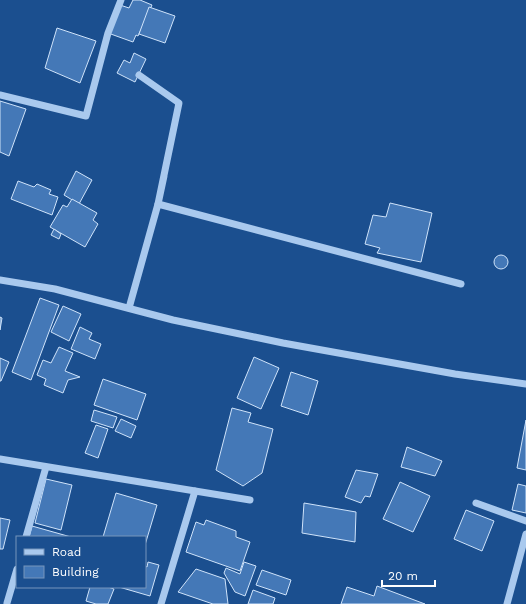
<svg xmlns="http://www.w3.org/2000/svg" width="526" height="604" font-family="'Work Sans',sans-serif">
  <rect width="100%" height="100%" fill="#1b4f8f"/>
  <!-- building -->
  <g fill="#4478b7" stroke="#cfe3fa">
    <path d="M133,0H140L152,5L138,36L136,35L133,42L108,33L120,5L129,8Z"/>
    <path d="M149,7L175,16L165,43L139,34Z"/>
    <path d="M57,28L96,41L80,83L45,68Z"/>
    <path d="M134,53L146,59L135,82L117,73L124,60L130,63Z"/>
    <path d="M0,101L26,109L9,156L0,152Z"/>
    <path d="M76,171L92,180L79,204L64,195Z"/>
    <path d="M18,181L34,187L37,184L51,190L49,194L58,197L52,215L11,199Z"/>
    <path d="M72,199L97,213L93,220L98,224L85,247L50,227L63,205L67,207Z"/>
    <path d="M390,203L432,213L421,262L377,253L380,248L365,244L373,215L386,217Z"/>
    <path d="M54,229L61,234L59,239L51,235Z"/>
    <circle cx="501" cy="262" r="7"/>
    <path d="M40,298L59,305L31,380L12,372Z"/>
    <path d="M63,306L81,314L69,341L51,332Z"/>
    <path d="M0,317L2,318L0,330Z"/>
    <path d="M80,327L92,333L89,339L101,344L95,359L71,349Z"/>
    <path d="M59,347L73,353L65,371L80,377L68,380L63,393L44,385L46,379L37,375L43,360L51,363Z"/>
    <path d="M254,357L279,368L261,409L237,398Z"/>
    <path d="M0,358L9,362L1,381H0Z"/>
    <path d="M291,372L318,381L308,415L281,406Z"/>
    <path d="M103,379L146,394L137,420L94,405Z"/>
    <path d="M232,408L251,413L248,422L273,429L262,473L243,486L216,470Z"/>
    <path d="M94,410L117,417L113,428L91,421Z"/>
    <path d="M121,419L136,426L131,438L115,431Z"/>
    <path d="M526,420V470L517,468Z"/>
    <path d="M96,425L108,429L98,458L85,453Z"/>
    <path d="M407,447L442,461L435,476L401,467Z"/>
    <path d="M356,470L378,474L370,497L365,496L361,503L345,497Z"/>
    <path d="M46,479L72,485L61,530L35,523Z"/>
    <path d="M400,482L430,496L413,532L383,519Z"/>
    <path d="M518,484L526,486V513L512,510Z"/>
    <path d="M116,493L157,505L145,545V537H103Z"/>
    <path d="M304,503L356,512L355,542L302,533Z"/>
    <path d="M466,510L494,521L482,551L454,539Z"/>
    <path d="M0,518L10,520L3,549H0Z"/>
    <path d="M206,520L236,531V537L250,542L240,571L186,552L196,522L204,525Z"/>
    <path d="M32,526L71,537H29Z"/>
    <path d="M148,562L159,565L150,596L119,587H145V566L147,567Z"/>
    <path d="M244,562L256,566L245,596L235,592L224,573L226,568L240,574Z"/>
    <path d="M196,569L225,579L228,604H213L178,592Z"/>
    <path d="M262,570L291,580L286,595L256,585Z"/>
    <path d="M377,586L425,604H341L347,587L374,596Z"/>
    <path d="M90,587H108L114,589L108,604H96L86,601Z"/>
    <path d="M253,590L275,598L273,604H248Z"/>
  </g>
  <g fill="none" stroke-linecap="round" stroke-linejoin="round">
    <!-- minor -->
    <g stroke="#a9c9ee" stroke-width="7">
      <path d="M139,75L179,103L158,204L164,176"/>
      <path d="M0,95L86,116L108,33L121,0"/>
      <path d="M0,280L55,289L173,320L283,343L455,374L526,384"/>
      <path d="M129,308L158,204L461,284"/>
      <path d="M0,459L250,500"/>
      <path d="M476,503L526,521"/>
      <path d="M26,537L46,467"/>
      <path d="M7,603L17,569"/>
      <path d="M161,604L195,491"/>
      <path d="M507,604L526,534"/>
    </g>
  </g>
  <!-- legend -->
  <rect x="16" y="536" width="130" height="52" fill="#1b4f8f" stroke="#7695bc"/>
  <rect x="24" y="549" width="20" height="6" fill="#a9c9ee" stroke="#7695bc"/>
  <text x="52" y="556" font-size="12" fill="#ffffff">Road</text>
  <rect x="24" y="566" width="20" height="12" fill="#4478b7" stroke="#7695bc"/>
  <text x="52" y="576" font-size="12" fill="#ffffff">Building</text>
  <!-- scale -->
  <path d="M382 580v6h53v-6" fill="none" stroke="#ffffff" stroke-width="2"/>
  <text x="388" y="580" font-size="12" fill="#ffffff" stroke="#1b4f8f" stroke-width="3" paint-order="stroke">20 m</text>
</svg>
